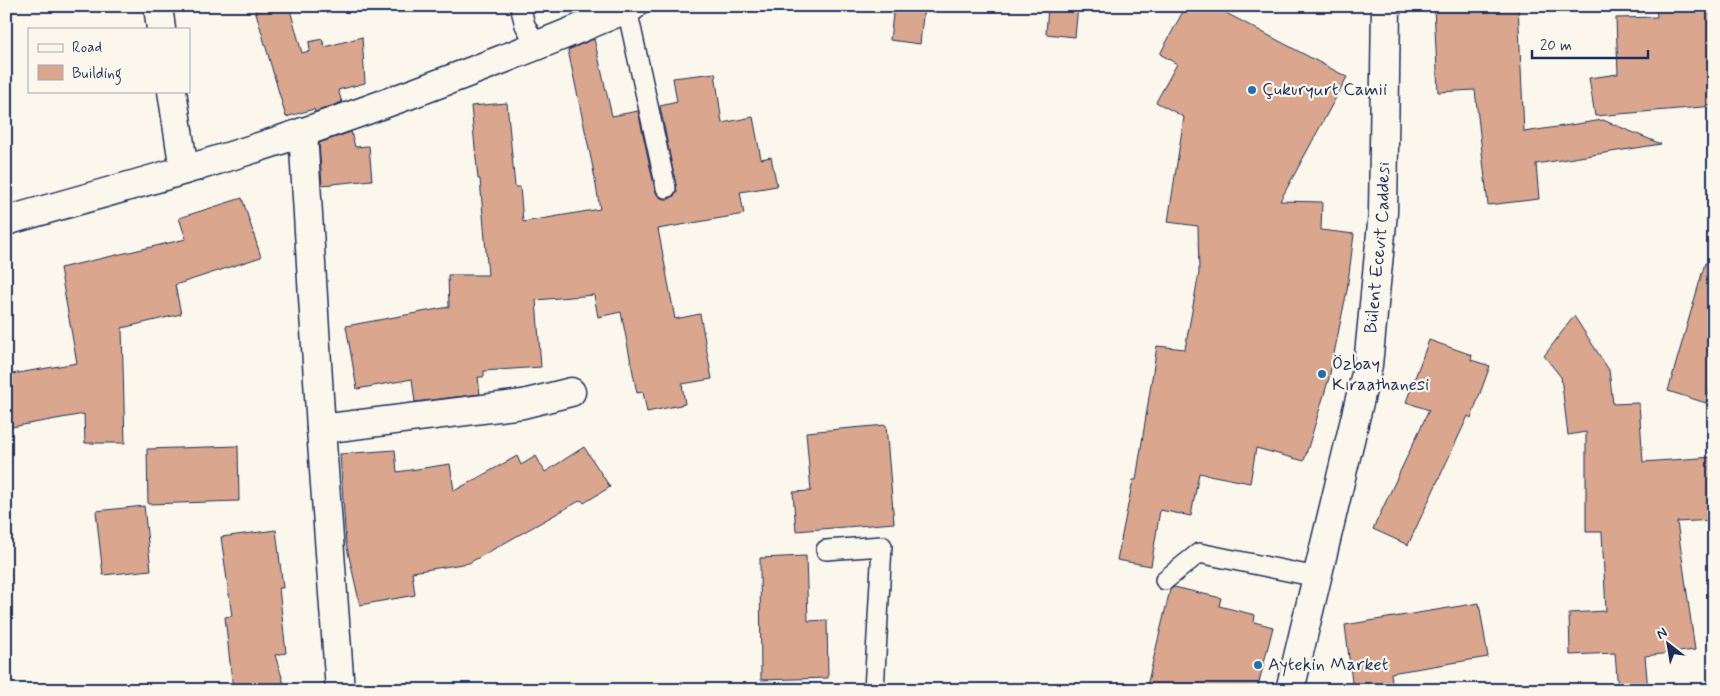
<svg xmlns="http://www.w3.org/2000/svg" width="1720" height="696" font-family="Mynerve,sans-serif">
  <rect width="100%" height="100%" fill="#fbf7ec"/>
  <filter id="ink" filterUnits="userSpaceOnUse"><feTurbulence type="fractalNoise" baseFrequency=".02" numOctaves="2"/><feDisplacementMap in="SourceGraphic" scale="10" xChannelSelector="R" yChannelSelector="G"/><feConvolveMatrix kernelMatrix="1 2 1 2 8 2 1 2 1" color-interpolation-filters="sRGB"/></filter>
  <g filter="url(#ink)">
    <!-- building -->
    <g fill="#daa78e" stroke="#1b2f5e">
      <path d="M254,6H289L302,53L310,51L309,42L322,39L325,47L362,37L365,83L338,90L342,102L315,112L314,109L286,117Z"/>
      <path d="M894,6H924L920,44L890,40Z"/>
      <path d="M1048,6H1078L1075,37L1046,34Z"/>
      <path d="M1186,6H1213L1347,77L1280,201L1322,202L1321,230L1354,234L1347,290L1329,378L1304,461L1256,448L1250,483L1199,473L1191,516L1160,510L1151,566L1117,560L1133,480H1136L1157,346L1185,349L1199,273L1198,226L1168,222L1184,117L1156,102L1177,64L1160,54Z"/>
      <path d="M1434,6H1518L1524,132L1603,120L1661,144L1536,164L1539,199L1488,205L1475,90L1438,92Z"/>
      <path d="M1656,6H1714V106L1595,116L1589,78L1618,74L1616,18L1657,17Z"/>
      <path d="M594,39L612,116L638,111L655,190L658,196L663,199H669L674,196L677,191L660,106L677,102L673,78L715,73L722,123L753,117L761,159L771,157L777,186L740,192L744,214L658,229L675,319L700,314L712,379L682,384L685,404L647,412L643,392L637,393L621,312L598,317L594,295L536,300L541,367L484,371V377H478L480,394L415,402L412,379L357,389L346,326L449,307L448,275H488L480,179H478L471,106L507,103L515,187H520L523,222L600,209L593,168L568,50Z"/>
      <path d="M351,132L355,147L369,146L372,180L322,185L319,143Z"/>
      <path d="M242,198L261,257L175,285L181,314L122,328L125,443H85L84,414L6,428V375L77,363L60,268L186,239L179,218Z"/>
      <path d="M1705,263L1714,264V377L1706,403L1668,391Z"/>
      <path d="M1574,316L1609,370L1613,404L1639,403L1643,462L1714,457V520L1677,522L1695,650L1645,656L1648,690H1618L1615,653L1570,655L1569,613L1606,611L1602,532H1586V432L1568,435L1561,377L1544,356Z"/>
      <path d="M1429,340L1472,355L1471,360L1490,366L1471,418L1468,416L1408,545L1373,529L1429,410L1406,402Z"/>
      <path d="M886,425L894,523L796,531L793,492L811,491L806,432Z"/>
      <path d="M238,446L239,501L148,504L147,449Z"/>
      <path d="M584,447L610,487L584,503L581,500L469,563L412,572L415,595L360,605L346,543L340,454L395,450L397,472L450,464L454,491L517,456L521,465L536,456L545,472Z"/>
      <path d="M144,506L151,570L103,575L96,511Z"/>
      <path d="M276,530L283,588H279L286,653L275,655L286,690H233L225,617L232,616L221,537Z"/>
      <path d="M806,556L808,621L827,620L828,678L761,680L760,558Z"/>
      <path d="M1174,587L1221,598L1219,606L1255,615L1254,622L1273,627L1257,690H1146L1170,590Z"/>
      <path d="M1479,603L1488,657L1391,673L1393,690H1353L1345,625Z"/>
    </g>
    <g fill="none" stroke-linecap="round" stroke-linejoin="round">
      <!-- service casing -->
      <g stroke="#1b2f5e" stroke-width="22">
        <g id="service">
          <path d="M520,6L525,25L537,46"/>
          <path d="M627,9L666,188"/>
          <path d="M826,550L882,546L874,690"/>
          <path d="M1165,580L1199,553L1317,577"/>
        </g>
      </g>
      <!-- minor casing -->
      <g stroke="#1b2f5e" stroke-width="31">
        <g id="minor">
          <path d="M158,6L161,29"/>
          <path d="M172,91L184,170"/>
          <path d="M303,132L321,429L340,690"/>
          <path d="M6,221C106,192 206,166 304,132C415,94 525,52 633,6"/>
          <path d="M321,429L523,404L571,392"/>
        </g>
      </g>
      <!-- secondary casing -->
      <g stroke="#1b2f5e" stroke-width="31">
        <g id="secondary">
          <path id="s1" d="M1290,690L1368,365L1383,213L1386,6"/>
        </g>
      </g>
      <!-- service -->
      <use href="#service" stroke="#fbf7ec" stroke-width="19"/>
      <!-- minor -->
      <use href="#minor" stroke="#fbf7ec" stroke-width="28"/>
      <!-- secondary -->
      <use href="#secondary" stroke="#fbf7ec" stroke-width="28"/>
    </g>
  </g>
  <!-- markers -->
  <g fill="#1f6fb2" stroke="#fbf7ec" stroke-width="2">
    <circle cx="1252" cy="90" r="5"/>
    <circle cx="1322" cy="374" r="5"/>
    <circle cx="1258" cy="665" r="5"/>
  </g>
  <g text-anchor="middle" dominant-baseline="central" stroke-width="4.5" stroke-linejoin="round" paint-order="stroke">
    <!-- poi labels -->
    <g font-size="18" fill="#1b2f5e" stroke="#fbf7ec" text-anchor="start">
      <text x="1262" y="90">Çukuryurt Camii</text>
      <text x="1332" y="364">Özbay<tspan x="1332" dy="21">Kıraathanesi</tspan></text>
      <text x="1268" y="665">Aytekin Market</text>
    </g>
    <!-- street labels -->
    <g font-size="18" fill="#1b2f5e" stroke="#fbf7ec">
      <text stroke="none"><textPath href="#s1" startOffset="452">Bülent Ecevit Caddesi</textPath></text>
    </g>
  </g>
  <!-- margin -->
  <rect width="1720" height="696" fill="none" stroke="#fbf7ec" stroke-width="25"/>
  <rect x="12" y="12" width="1695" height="671" fill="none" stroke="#1b2f5e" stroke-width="2" filter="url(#ink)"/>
  <!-- legend -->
  <rect x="28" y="28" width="162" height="65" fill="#fbf7ec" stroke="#a1a7b3"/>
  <rect x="38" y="44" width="25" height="8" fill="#fbf7ec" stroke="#a1a7b3"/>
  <text x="72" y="52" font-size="15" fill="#1b2f5e">Road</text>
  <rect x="38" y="65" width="25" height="15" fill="#daa78e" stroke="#a1a7b3"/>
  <text x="72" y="78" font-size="15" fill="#1b2f5e">Building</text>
  <!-- north arrow -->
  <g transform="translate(1668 644) rotate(329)" stroke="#fbf7ec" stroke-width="4" paint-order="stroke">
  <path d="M0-4L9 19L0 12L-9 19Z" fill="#1b2f5e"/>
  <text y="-8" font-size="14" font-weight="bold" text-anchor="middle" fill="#1b2f5e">N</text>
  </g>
  <!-- scale -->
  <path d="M1532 50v8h116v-8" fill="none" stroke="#1b2f5e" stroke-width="2.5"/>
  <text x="1540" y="50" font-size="15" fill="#1b2f5e" stroke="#fbf7ec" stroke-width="4" paint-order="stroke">20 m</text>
</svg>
